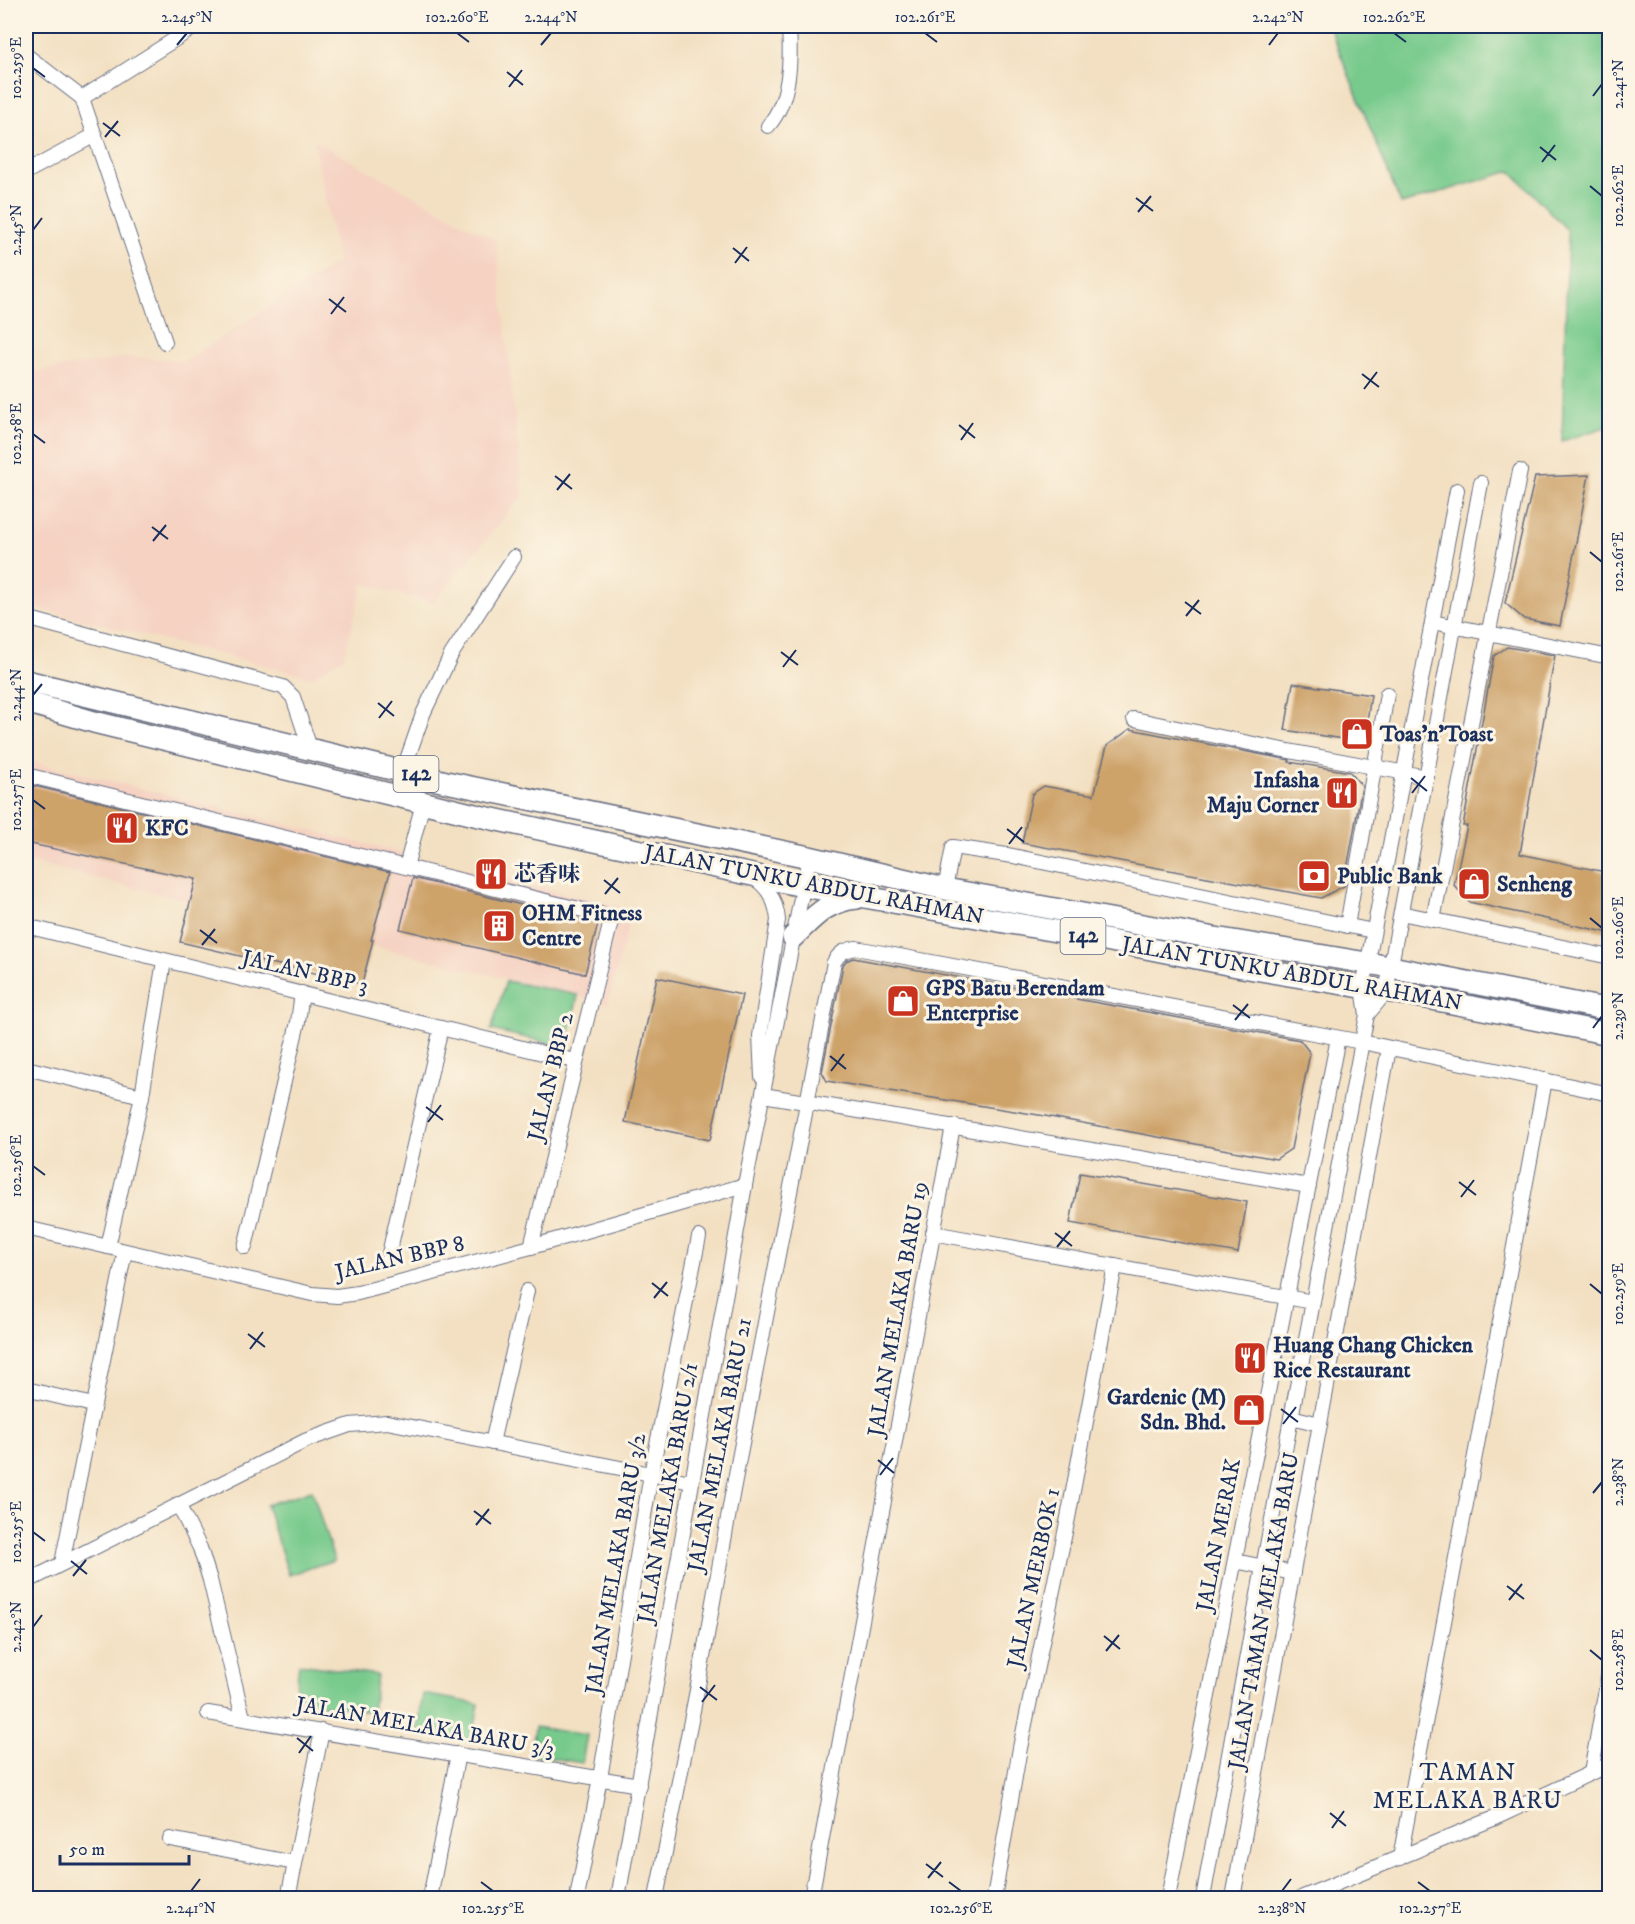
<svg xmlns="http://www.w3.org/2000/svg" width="1635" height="1924" font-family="'IM FELL DW Pica','Noto Serif SC',serif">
  <rect width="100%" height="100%" fill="#fcf5e5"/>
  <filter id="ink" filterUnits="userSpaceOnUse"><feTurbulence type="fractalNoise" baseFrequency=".0167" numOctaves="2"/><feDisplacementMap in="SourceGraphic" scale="12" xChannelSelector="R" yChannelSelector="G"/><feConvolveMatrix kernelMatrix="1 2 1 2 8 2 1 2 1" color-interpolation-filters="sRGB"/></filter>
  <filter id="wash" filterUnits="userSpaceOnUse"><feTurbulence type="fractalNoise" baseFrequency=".008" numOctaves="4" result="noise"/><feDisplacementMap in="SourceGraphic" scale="24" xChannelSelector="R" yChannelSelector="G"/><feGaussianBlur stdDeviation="1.35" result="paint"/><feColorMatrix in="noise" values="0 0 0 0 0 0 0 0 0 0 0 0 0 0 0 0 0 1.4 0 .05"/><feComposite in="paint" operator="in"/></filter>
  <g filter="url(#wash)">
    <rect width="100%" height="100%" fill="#f3e0c2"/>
    <!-- built -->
    <g fill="#f5d2c2">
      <path d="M313,140L496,241L523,495L433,603L363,584L344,657L311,677L26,606V373L128,357L185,361L338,262Z"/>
      <path d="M26,760L632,910L608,1004L26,861Z"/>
    </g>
    <!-- green -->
    <g fill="#78ca8c" stroke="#4a7c75" stroke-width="1.5">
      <path d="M1329,26H1609V426L1562,441L1568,231L1511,171L1401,204Z"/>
      <path d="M506,981L578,995L568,1040L554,1044L491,1030Z"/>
      <path d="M312,1490L334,1560L289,1575L266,1505Z"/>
      <path d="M299,1664L377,1675L372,1712L294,1701Z"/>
      <path d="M423,1694L479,1704L472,1741L417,1731Z"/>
      <path d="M535,1727L587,1735L582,1763L531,1755Z"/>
    </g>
    <g id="blocks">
      <!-- building -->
      <g fill="#cda36a">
        <path d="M1589,475L1560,626L1524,619L1505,603L1535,477Z"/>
        <path d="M1507,647L1555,655L1520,854L1610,873V933L1469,902L1454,885L1467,826H1463L1494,656Z"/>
        <path d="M1293,683L1371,695L1365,735L1350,740L1285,730Z"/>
        <path d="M1130,729L1290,760L1289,762L1350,772L1362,786L1344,886L1321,898L1022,843L1032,794L1044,786L1094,795L1107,746Z"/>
        <path d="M26,784L390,872L371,940H373L362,984L180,942L196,879L26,843Z"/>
        <path d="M413,878L598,924L585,974L400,929Z"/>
        <path d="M853,958L1300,1040L1310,1053L1291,1149L1276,1159L1045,1116L827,1081L822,1072L843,965L846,961Z"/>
        <path d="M657,977L742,995L710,1140L625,1122Z"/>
        <path d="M1080,1173L1247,1202L1238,1253L1070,1223Z"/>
      </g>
    </g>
  </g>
  <g filter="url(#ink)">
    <use href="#blocks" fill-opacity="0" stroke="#676d81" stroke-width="1.5"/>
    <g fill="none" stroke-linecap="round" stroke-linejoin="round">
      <!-- street casing -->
      <g stroke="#676d81" stroke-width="16">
        <g id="street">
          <path d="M26,55L82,98L165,342"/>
          <path d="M82,98L196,26"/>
          <path d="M768,126C791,100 791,58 789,26"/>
          <path d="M26,172L95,135"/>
          <path d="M26,618L283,687L293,697L310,748"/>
          <path d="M1432,622L1610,657"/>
          <path d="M1134,719L1273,748L1427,777"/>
          <path d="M403,771L423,714L451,655L514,557"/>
          <path d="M26,775L612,917L531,1247"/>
          <path d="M406,867L423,803"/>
          <path d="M753,877C769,888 776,901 778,920L760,1036L762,1077"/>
          <path d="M945,889L953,847L1013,856L1373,931"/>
          <path d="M1401,913L1610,957"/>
          <path d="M1433,920L1520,471"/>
          <path d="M26,926L575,1061"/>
          <path d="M1347,926L1387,694"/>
          <path d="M1367,1015L1386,992L1481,483"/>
          <path d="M26,1068L142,1096"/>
          <path d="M763,1095L1309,1186"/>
          <path d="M26,1228L312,1294L337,1296L358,1293L531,1247L745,1185"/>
          <path d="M933,1233L1313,1302"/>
          <path d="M108,1247L142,1096L164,961"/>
          <path d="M245,1247L298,1022L302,993"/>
          <path d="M388,1258L441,1028"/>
          <path d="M26,1389L93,1405"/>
          <path d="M1291,1417L1320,1424"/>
          <path d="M492,1443L527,1291"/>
          <path d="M178,1504L200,1548L210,1580L243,1718"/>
          <path d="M1235,1561L1293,1573"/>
          <path d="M62,1563L125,1251"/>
          <path d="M26,1582L307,1440L350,1425L387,1422L691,1482"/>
          <path d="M208,1713L639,1785"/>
          <path d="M1591,1772L1610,1667"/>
          <path d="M170,1839L295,1863"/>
          <path d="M1400,1858L1545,1080"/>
          <path d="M288,1898L322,1731"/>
          <path d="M430,1898L458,1754"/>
          <path d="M577,1898L600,1778L651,1474L699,1237"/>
          <path d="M618,1898L745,1185L809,857"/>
          <path d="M656,1898L699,1680L733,1490L834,962C840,952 845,950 856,948L1362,1042L1610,1094"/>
          <path d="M811,1898L953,1126"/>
          <path d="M994,1898L1020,1748L1068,1518L1115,1266"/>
          <path d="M1168,1898L1338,1038"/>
          <path d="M1203,1898L1263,1567L1367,1015L1363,988L1457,490"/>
          <path d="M1233,1898L1389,1048"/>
          <path d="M1301,1898L1495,1818L1610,1764"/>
        </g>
      </g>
      <!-- primary casing -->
      <g stroke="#676d81" stroke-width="24">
        <g id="primary">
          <path d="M26,681L446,782L809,857L945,889L1209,937L1391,967L1610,1010"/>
          <path d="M26,702L94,722L479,816L803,886L1095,938L1242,967L1427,998L1610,1034"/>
          <path d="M793,937C814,917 826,901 857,898"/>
        </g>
      </g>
      <!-- street -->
      <use href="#street" stroke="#fff" stroke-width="14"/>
      <!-- primary -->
      <use href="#primary" stroke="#fff" stroke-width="21"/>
    </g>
  </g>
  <!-- ticks -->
  <path fill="none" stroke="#1b2f5e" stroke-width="2" d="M457,33L469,42M925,33L937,42M1394,33L1406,42M177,45L187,33M541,45L551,33M1269,45L1278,33M33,68L45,77M507,72L523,85M509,87L522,70M1593,96L1602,84M103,123L120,136M105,137L118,121M1540,147L1556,160M1542,162L1555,145M1590,186L1602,196M1136,198L1153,211M1138,212L1151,196M33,230L42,218M733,248L749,261M735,263L747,247M329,299L346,312M331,314L344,297M1362,374L1379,387M1364,389L1377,372M959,425L975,438M33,434L45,443M961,440L973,423M555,476L572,489M557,490L570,474M152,527L168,539M153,541L166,525M1590,552L1602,562M1185,602L1201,614M1186,616L1199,600M781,652L798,665M783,667L796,650M33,695L42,684M378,703L394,716M379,718L392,701M1411,778L1427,791M1412,793L1425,776M33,800L45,809M1007,829L1024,842M1009,844L1022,827M604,880L620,893M605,894L618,878M1590,918L1602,928M200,930L217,943M202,945L215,929M1233,1005L1250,1018M1235,1020L1248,1004M1593,1028L1602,1016M830,1056L846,1069M831,1071L844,1054M426,1107L443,1120M428,1122L441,1105M33,1166L45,1175M1459,1182L1476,1195M1461,1197L1474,1180M1055,1233L1072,1246M1057,1247L1070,1231M652,1283L668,1296M1590,1284L1602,1294M654,1298L667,1282M248,1334L265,1347M250,1349L263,1332M1281,1409L1298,1422M1283,1424L1296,1407M878,1460L894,1473M880,1475L893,1458M1593,1493L1602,1482M474,1511L491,1524M476,1525L489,1509M33,1532L45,1541M71,1561L87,1574M73,1576L86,1560M1507,1586L1524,1599M1509,1600L1522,1584M33,1627L42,1615M1104,1636L1120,1649M1590,1650L1602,1660M1106,1651L1119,1635M700,1687L717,1700M702,1702L715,1685M297,1738L313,1751M299,1753L311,1736M1330,1813L1346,1826M1332,1828L1344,1811M926,1864L943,1877M928,1878L941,1862M481,1882L493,1891M949,1882L961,1891M1418,1882L1430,1891M191,1891L200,1879M1282,1891L1291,1879"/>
  <!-- icons -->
  <defs>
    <g id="shop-square" transform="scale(1.725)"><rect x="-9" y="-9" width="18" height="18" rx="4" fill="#c8321e" stroke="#fcf5e5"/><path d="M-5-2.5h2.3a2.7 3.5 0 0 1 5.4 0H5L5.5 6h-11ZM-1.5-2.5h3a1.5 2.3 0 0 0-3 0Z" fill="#fff"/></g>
    <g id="restaurant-square" transform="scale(1.725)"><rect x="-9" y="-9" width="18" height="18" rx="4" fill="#c8321e" stroke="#fcf5e5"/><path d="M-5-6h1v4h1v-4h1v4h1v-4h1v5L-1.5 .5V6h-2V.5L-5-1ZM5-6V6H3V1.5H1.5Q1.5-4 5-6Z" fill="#fff"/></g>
    <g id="bank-square" transform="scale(1.725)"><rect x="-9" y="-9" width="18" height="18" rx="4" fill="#c8321e" stroke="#fcf5e5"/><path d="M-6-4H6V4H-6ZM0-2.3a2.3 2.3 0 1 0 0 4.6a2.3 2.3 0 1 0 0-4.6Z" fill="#fff"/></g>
    <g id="building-square" transform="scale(1.725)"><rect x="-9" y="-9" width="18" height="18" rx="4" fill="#c8321e" stroke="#fcf5e5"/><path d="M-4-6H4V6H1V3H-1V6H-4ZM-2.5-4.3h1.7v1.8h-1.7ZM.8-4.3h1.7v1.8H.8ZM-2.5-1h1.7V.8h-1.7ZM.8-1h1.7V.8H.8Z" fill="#fff"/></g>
  </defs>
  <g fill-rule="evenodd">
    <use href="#shop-square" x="1357" y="734"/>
    <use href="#restaurant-square" x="1342" y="793"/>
    <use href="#restaurant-square" x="122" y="828"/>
    <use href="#restaurant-square" x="491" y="874"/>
    <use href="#bank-square" x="1314" y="876"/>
    <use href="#shop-square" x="1474" y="884"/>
    <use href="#building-square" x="499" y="926"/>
    <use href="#shop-square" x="903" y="1001"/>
    <use href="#restaurant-square" x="1250" y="1358"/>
    <use href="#shop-square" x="1249" y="1410"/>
  </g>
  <g text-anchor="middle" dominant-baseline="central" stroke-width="6" stroke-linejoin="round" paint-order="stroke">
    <!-- shield labels -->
    <g fill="#fcf5e5" stroke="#5e6a86" stroke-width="1.5">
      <rect x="393.5" y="756" width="45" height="36" rx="4.5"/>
      <rect x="1060.5" y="918" width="45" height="36" rx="4.5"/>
    </g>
    <g font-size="21" font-weight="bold" fill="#1b2f5e">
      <text x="416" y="774">142</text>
      <text x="1083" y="936">142</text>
    </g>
    <!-- poi labels -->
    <g font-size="22" font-weight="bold" fill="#1b2f5e" stroke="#fcf5e5" text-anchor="start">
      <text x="1380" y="734">Toas'n'Toast</text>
      <text x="1319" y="780" text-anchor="end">Infasha<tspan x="1319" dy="25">Maju Corner</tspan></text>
      <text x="145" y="828">KFC</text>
      <text x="514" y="874">芯香味</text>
      <text x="1337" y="876">Public Bank</text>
      <text x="1497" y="884">Senheng</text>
      <text x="522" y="913">OHM Fitness<tspan x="522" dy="25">Centre</tspan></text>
      <text x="926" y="988">GPS Batu Berendam<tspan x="926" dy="25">Enterprise</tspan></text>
      <text x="1273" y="1345">Huang Chang Chicken<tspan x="1273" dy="25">Rice Restaurant</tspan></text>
      <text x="1226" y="1397" text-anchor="end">Gardenic (M)<tspan x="1226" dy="25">Sdn. Bhd.</tspan></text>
    </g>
    <!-- street labels -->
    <g font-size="22" fill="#1b2f5e" stroke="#fcf5e5">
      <text transform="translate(814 885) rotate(11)">JALAN TUNKU ABDUL RAHMAN</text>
      <text transform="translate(305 972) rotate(13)">JALAN BBP 3</text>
      <text transform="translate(1292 974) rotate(10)">JALAN TUNKU ABDUL RAHMAN</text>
      <text transform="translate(551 1077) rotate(-76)">JALAN BBP 2</text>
      <text transform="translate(400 1258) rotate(-13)">JALAN BBP 8</text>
      <text transform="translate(898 1309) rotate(-80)">JALAN MELAKA BARU 19</text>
      <text transform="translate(720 1445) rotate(-79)">JALAN MELAKA BARU 21</text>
      <text transform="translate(668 1493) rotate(-80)">JALAN MELAKA BARU 2/1</text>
      <text transform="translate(1219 1535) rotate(-79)">JALAN MERAK</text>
      <text transform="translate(616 1564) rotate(-80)">JALAN MELAKA BARU 3/2</text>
      <text transform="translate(1034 1578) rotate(-78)">JALAN MERBOK 1</text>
      <text transform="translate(1264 1611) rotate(-80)">JALAN TAMAN MELAKA BARU</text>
      <text transform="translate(425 1727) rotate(10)">JALAN MELAKA BARU 3/3</text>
    </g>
    <!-- neighbourhood labels -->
    <g font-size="24" letter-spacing="1.5" fill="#1b2f5e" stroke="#fcf5e5">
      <text x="1468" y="1773">TAMAN<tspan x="1468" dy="28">MELAKA BARU</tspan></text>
    </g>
  </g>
  <!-- margin -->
  <rect width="1635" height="1924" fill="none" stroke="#fcf5e5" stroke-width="66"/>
  <!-- scale -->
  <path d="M60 1855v9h129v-9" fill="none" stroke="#1b2f5e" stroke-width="3"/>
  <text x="69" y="1855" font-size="18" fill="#1b2f5e" stroke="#fcf5e5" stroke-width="4.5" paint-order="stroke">50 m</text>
  <rect x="33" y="33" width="1569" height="1858" fill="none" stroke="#1b2f5e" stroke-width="2"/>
  <g font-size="15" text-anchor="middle" fill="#1b2f5e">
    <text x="187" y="22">2.245°N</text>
    <text x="457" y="22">102.260°E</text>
    <text x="551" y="22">2.244°N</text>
    <text x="925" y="22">102.261°E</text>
    <text x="1278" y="22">2.242°N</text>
    <text x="1394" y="22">102.262°E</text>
    <text transform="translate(16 68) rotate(-90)" y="5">102.259°E</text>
    <text transform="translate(1618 84) rotate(-90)" y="5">2.241°N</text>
    <text transform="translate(1618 196) rotate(-90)" y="5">102.262°E</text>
    <text transform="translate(16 230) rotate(-90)" y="5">2.245°N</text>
    <text transform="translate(16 434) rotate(-90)" y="5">102.258°E</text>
    <text transform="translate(1618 562) rotate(-90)" y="5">102.261°E</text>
    <text transform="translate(16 695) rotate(-90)" y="5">2.244°N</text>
    <text transform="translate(16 800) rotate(-90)" y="5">102.257°E</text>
    <text transform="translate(1618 928) rotate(-90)" y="5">102.260°E</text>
    <text transform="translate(1618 1016) rotate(-90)" y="5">2.239°N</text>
    <text transform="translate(16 1166) rotate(-90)" y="5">102.256°E</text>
    <text transform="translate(1618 1294) rotate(-90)" y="5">102.259°E</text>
    <text transform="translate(1618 1482) rotate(-90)" y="5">2.238°N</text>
    <text transform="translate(16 1532) rotate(-90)" y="5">102.255°E</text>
    <text transform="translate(16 1627) rotate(-90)" y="5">2.242°N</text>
    <text transform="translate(1618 1660) rotate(-90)" y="5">102.258°E</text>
    <text x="191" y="1913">2.241°N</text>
    <text x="493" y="1913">102.255°E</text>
    <text x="961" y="1913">102.256°E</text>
    <text x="1282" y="1913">2.238°N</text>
    <text x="1430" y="1913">102.257°E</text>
  </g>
</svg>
